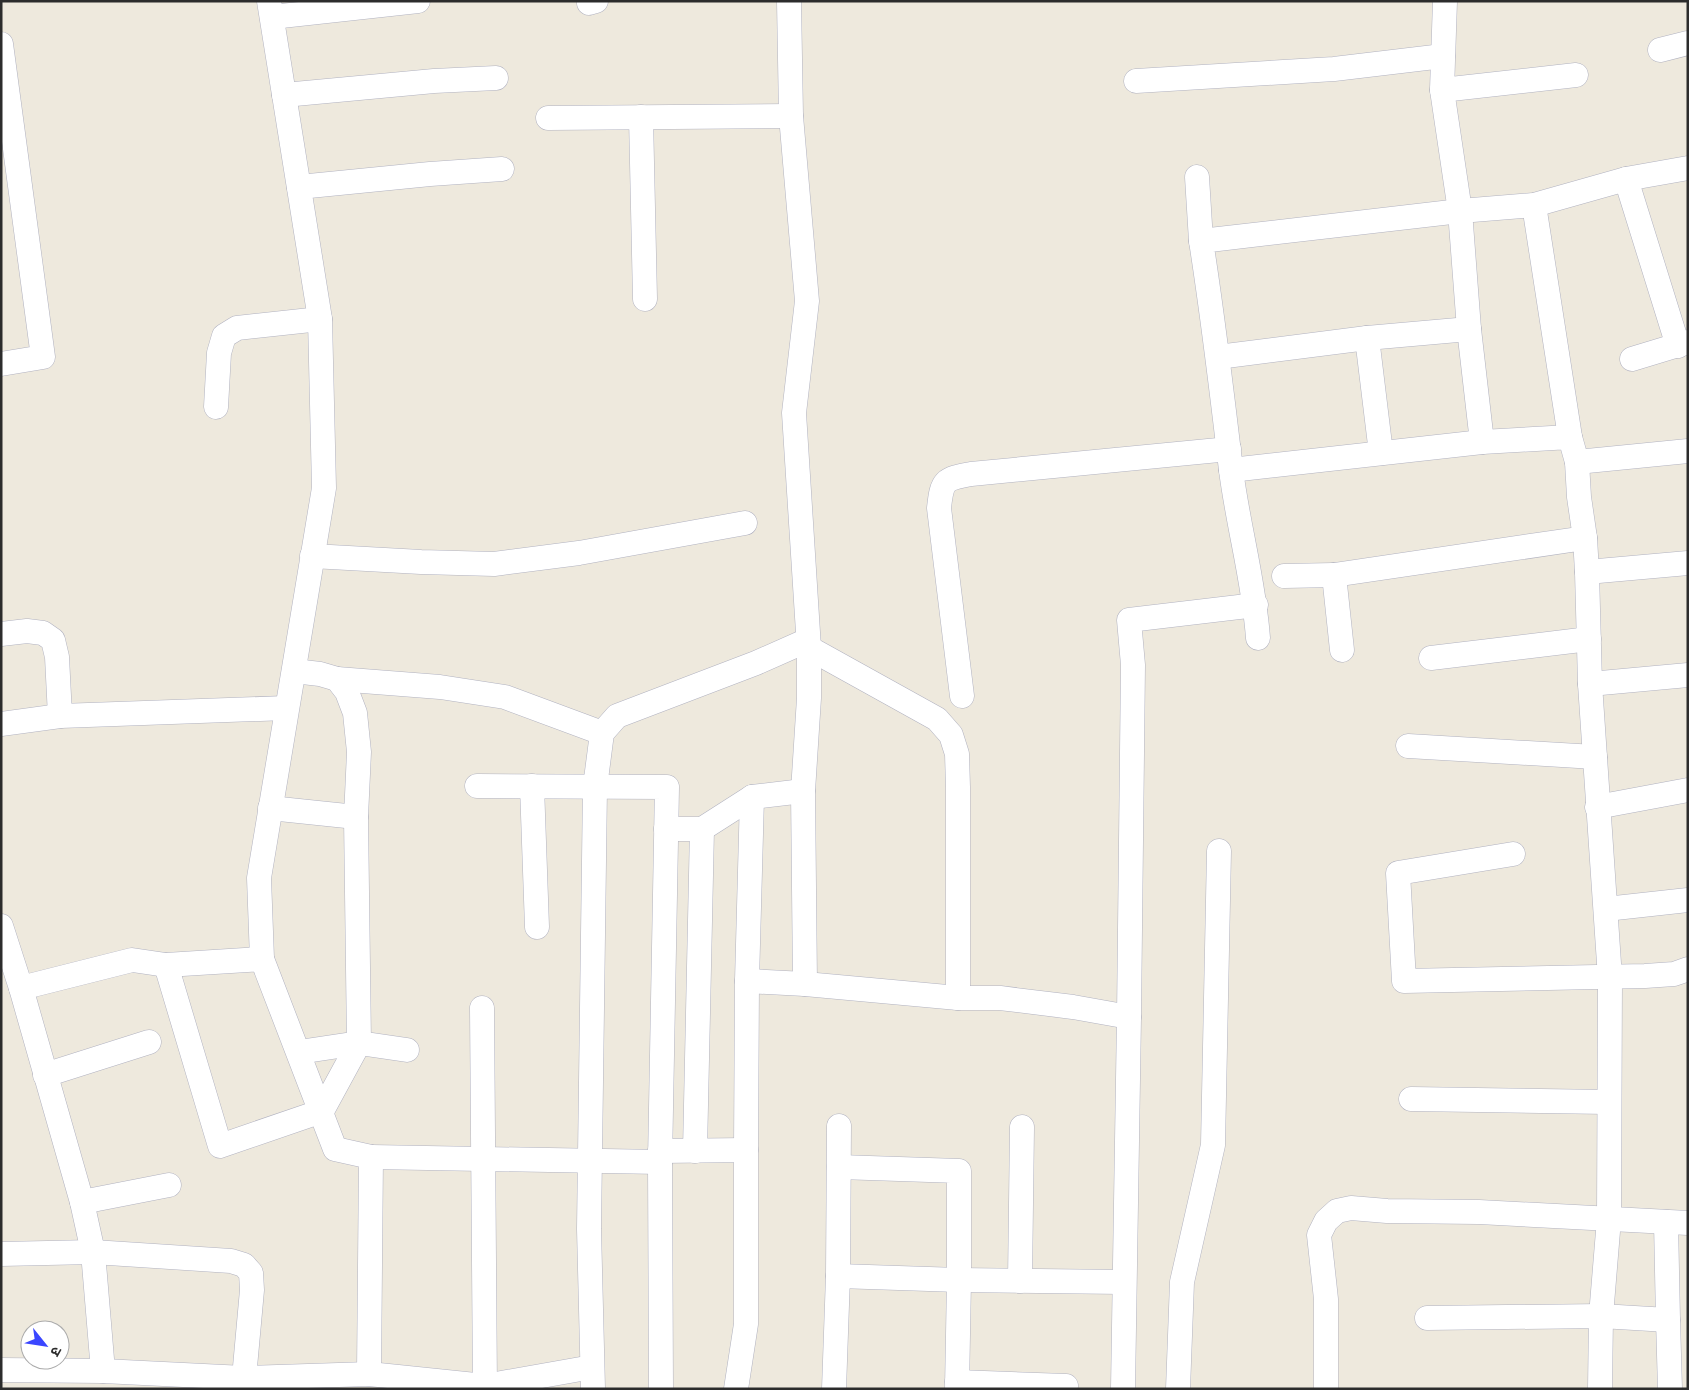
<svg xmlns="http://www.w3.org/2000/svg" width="1689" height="1390" font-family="'Fira Sans','Noto Sans Devanagari',sans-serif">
  <rect width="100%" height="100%" fill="#eee9dd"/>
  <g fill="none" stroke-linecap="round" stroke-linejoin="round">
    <!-- minor casing -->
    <g stroke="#b1b2c0" stroke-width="25">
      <g id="minor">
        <path d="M789,1L791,116L807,301L794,413L809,648V698L803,791L805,984"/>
        <path d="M1445,1L1442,90L1576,75"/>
        <path d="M589,3L596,1"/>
        <path d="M272,17L418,1"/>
        <path d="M1,44L43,357L1,364"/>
        <path d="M1660,50L1688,43"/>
        <path d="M1136,81L1334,69L1443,56"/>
        <path d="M1442,90L1460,211L1469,329L1482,442"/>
        <path d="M284,95L434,81L496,78"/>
        <path d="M641,117L645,299"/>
        <path d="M548,118L791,116"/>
        <path d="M1197,177L1201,241"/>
        <path d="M1626,179L1678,346"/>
        <path d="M299,187L430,174L502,169"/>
        <path d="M1534,205L1570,437"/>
        <path d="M1367,338L1381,453"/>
        <path d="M1218,357L1367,338L1469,329"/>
        <path d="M1632,359L1688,342"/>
        <path d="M216,407L219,353L224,336L237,328L320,319"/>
        <path d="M1577,462L1579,497L1585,538"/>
        <path d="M1231,470L1482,442L1570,437L1577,462L1688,451"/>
        <path d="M312,556L421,562L494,564L579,553L745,523"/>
        <path d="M1587,572L1590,684L1610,978L1609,1219L1601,1316L1600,1389"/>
        <path d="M1334,575L1342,650"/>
        <path d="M1284,576L1334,575L1585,538L1587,572L1688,563"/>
        <path d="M1,634L27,631L43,633L53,640L57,657L60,716"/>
        <path d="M1258,638C1254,581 1238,526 1231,470C1222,393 1213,317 1201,241L1460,211L1534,205L1626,179L1688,168"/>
        <path d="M809,648L937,719L951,735L957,754L958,787V998"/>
        <path d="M1431,658L1589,639"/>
        <path d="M337,679L440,687L505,697L602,733"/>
        <path d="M1590,684L1688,675"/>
        <path d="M962,696L939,508C942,480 944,479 971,474L1229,449"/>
        <path d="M1,724L60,716L286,708"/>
        <path d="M1408,746L1595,757"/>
        <path d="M477,786L667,787L660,1162L661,1389"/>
        <path d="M532,786L537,927"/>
        <path d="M1597,807L1688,790"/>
        <path d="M270,808L356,817"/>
        <path d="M666,829H702L752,797L803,791"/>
        <path d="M1513,854L1398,873L1404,981L1645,976L1674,974L1688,969"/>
        <path d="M1606,909L1688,900"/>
        <path d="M1,926L21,988L82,1202L93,1252L103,1371"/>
        <path d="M262,959L259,878L324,488L320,319L269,1"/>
        <path d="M166,965L220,1146L322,1111L359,1043L356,817L359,752L355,713L347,692L337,679L320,674L294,671"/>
        <path d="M747,981L805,984L958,998H1000L1073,1007L1129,1017"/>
        <path d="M21,988L132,960L166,965L262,959L335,1149L371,1157L369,1374"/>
        <path d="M482,1008L485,1389"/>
        <path d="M299,1052L359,1043L407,1050"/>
        <path d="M45,1075L149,1042"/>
        <path d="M1411,1099L1608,1102"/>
        <path d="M746,1150L747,981L752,797"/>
        <path d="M660,1151L746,1150V1324L736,1389"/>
        <path d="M695,1151L702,829"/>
        <path d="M371,1157L660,1162"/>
        <path d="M839,1167L959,1171V1280L957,1389"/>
        <path d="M82,1202L169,1185"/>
        <path d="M1,1254L93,1252L231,1261L244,1265L251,1273L252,1290L244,1378"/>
        <path d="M838,1276L959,1280L1124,1282"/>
        <path d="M1020,1281L1022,1127"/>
        <path d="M1427,1318L1601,1316L1668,1320L1666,1222"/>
        <path d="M1668,1320L1670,1389"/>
        <path d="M1,1370L103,1371L244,1378L369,1374L485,1386L592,1367"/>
        <path d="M957,1382L1066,1386"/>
        <path d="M593,1389L589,1229L595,787L602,733L617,716L756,663L808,640"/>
        <path d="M834,1389L838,1276L839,1126"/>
        <path d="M1123,1389L1129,1017L1133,665L1129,620L1256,605"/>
        <path d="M1178,1389L1182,1282L1213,1145L1219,851"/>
        <path d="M1326,1389V1299L1319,1235L1326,1221L1337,1211L1351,1208L1387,1211L1479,1212L1688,1223"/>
      </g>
    </g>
    <!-- minor -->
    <use href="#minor" stroke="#fff" stroke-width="24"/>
  </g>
  <!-- border -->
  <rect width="1689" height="1390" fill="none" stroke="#2c2c2c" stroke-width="5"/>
  <!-- north arrow -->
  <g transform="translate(45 1345) rotate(120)"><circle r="24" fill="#ffffff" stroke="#ababab"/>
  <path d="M0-4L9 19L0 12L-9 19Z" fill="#3a46ff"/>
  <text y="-8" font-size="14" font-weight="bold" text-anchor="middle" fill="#2c2c2c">उ</text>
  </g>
</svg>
